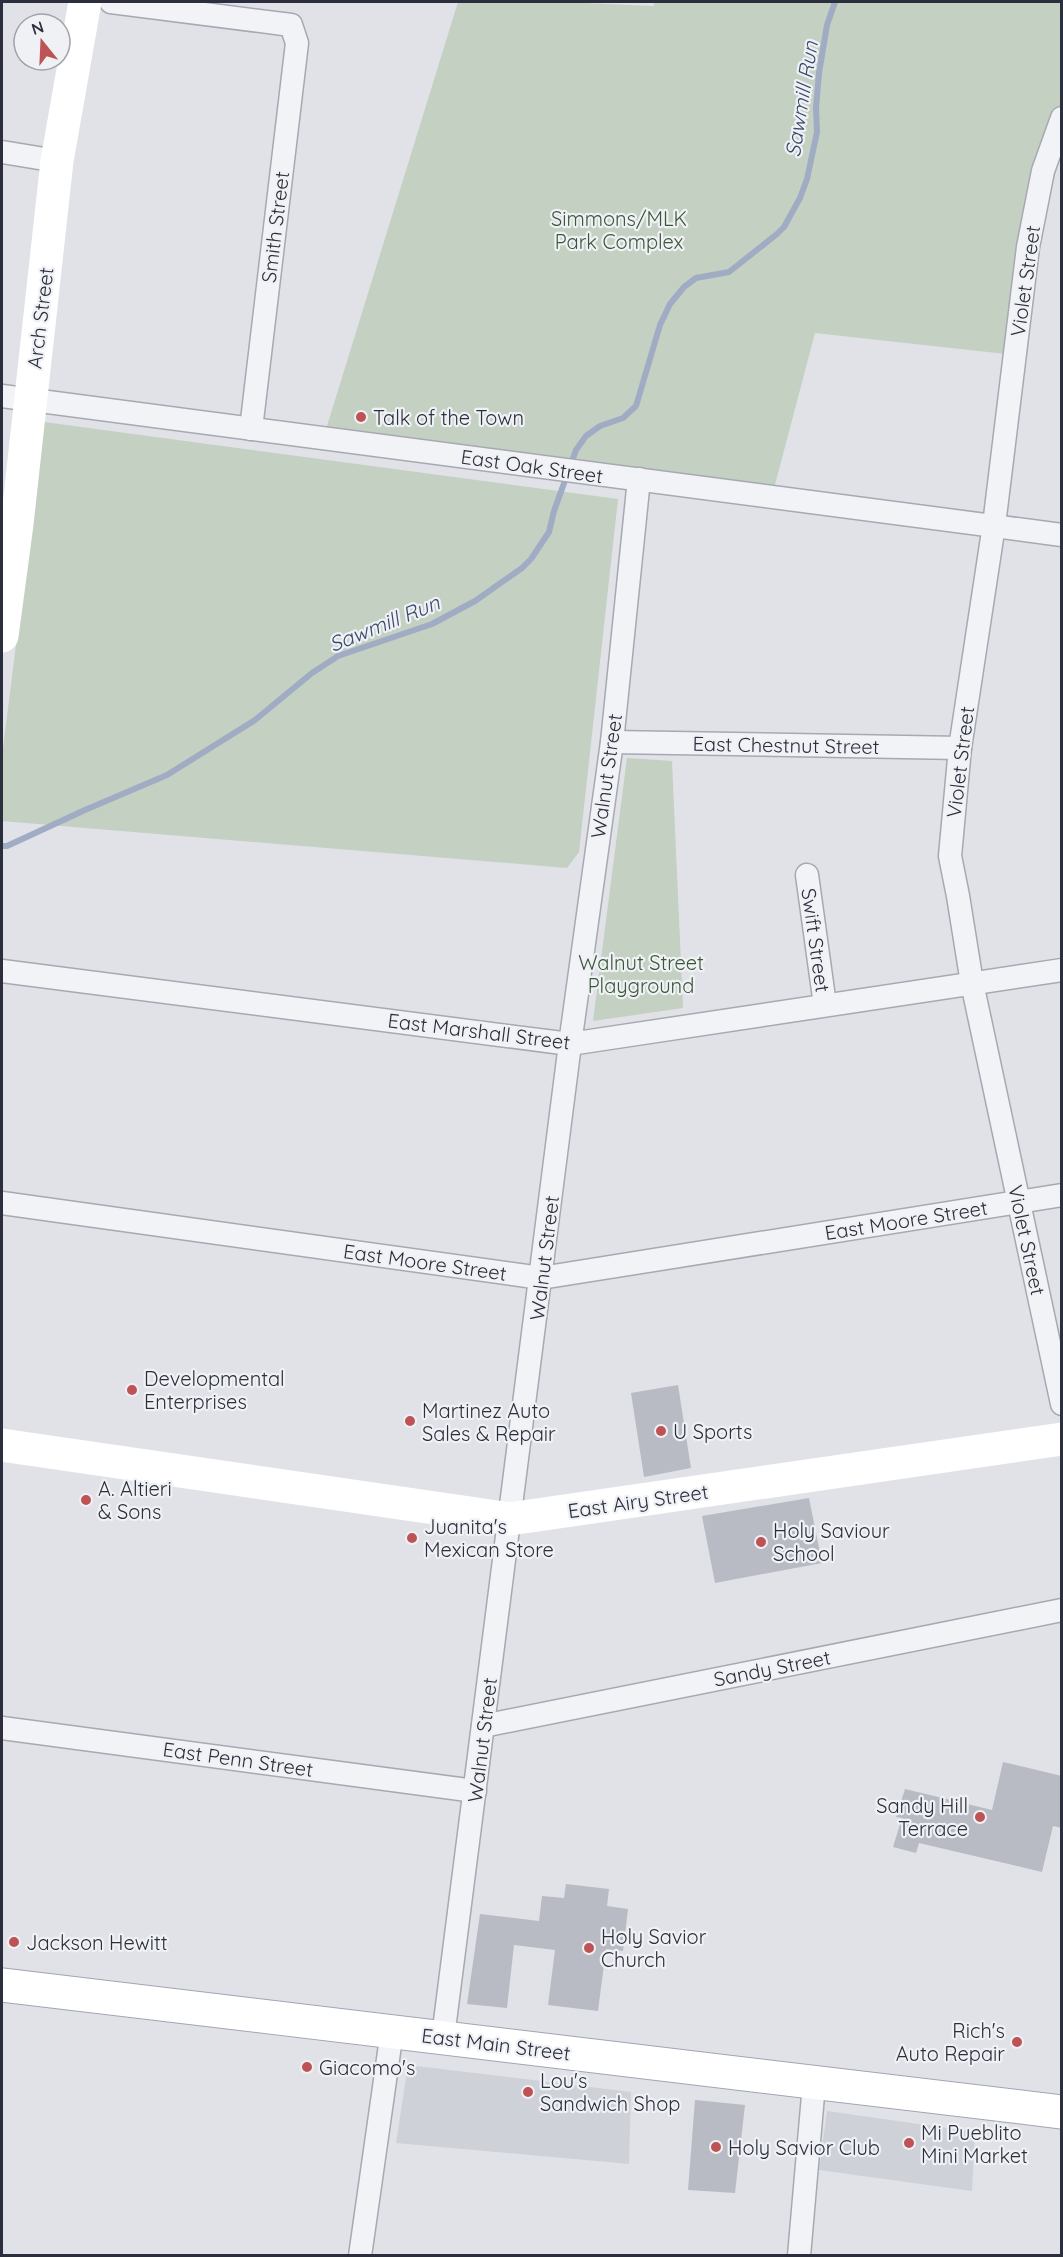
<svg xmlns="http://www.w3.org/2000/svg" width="1063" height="2257" font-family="Quicksand,sans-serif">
  <rect width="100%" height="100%" fill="#e0e2e7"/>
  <!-- built -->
  <g fill="#cfd1d9">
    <path d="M408,2065L631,2092L629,2164L396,2143Z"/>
    <path d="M827,2111L975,2132L972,2191L819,2170Z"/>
  </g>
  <!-- green -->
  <g fill="#c4d0c2">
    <path d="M458,2H559L653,6L655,2H1061V134L1006,354L815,333L772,496L323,439Z"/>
    <path d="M44,422L618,499L579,852L567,868L2,821V756Z"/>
    <path d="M627,758L672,761L683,1008L593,1021Z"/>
  </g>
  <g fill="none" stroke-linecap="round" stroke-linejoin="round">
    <!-- stream -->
    <path stroke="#9facc3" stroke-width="6" d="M2,846H7L85,810L167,775L255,720L312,673L338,656L432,624L475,601L522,568L531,559L549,532L554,511L576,450L586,436L600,426L623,418L636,406L660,325L670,304L684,287L696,278L729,272L777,234L784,227L800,198L807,179L817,132L816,108L819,73L827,25L835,2"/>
  </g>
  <!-- building -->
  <g fill="#b8bbc3">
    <path d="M678,1385L691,1468L644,1477L631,1393Z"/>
    <path d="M809,1498L822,1563L715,1583L702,1516Z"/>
    <path d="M1003,1762L1062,1776V1828L1053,1826L1042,1872L919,1843L916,1853L893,1847L902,1818L896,1817L905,1789L992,1810Z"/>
    <path d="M566,1884L609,1889L607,1906L628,1909L623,1951L606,1949L598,2011L548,2005L555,1950L514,1945L507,2008L467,2004L480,1914L539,1921L542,1896L564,1898Z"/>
    <path d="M695,2100L745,2105L735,2193L688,2190Z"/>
  </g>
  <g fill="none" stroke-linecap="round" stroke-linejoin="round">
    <!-- street casing -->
    <g stroke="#a6a9b1" stroke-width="25">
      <g id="street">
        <path d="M111,2L291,25L297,43L251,429"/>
        <path d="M1062,118L1043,171L1028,247L994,525L960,748L950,856L958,896L972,983L1062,1404"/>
        <path d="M2,152L57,161"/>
        <path d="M2,396L1062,535"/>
        <path d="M612,742L960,748"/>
        <path d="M807,875L825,1005"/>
        <path d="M2,971L570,1044L1062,970"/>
        <path d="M2,1203L541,1278L1062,1195"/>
        <path d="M483,1726L1062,1610"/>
        <path d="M2,1728L475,1791"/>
        <path d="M443,2037L570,1044L612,742L639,479"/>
        <path d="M360,2256L392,2031"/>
        <path d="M799,2256L814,2084"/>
      </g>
    </g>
    <!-- primary casing -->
    <g stroke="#a1a5b2" stroke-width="35">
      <path id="primary" d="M2,1985L1062,2112"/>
    </g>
    <!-- street -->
    <use href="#street" stroke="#f2f3f6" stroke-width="22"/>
    <!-- secondary -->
    <g stroke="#fff" stroke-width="33">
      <path d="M2,636L17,524L57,161L85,2"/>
      <path d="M2,1445L510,1519L1062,1439"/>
    </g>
    <!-- primary -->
    <use href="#primary" stroke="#fff" stroke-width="33"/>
  </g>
  <!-- markers -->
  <g fill="#be5355" stroke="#eff1f5" stroke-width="2">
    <circle cx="361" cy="417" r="6"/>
    <circle cx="132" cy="1390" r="6"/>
    <circle cx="410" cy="1421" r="6"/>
    <circle cx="661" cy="1431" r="6"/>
    <circle cx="86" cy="1500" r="6"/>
    <circle cx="412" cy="1538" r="6"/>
    <circle cx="761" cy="1542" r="6"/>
    <circle cx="980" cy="1817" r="6"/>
    <circle cx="14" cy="1942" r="6"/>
    <circle cx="589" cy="1948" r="6"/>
    <circle cx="1017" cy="2042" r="6"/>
    <circle cx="307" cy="2067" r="6"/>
    <circle cx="528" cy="2092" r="6"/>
    <circle cx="909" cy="2143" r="6"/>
    <circle cx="716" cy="2147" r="6"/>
  </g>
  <g text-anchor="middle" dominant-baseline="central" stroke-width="4.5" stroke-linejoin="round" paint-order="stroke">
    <!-- park labels -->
    <g font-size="20" fill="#3b573a" stroke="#eff1f5">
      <text x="619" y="218">Simmons/MLK<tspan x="619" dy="23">Park Complex</tspan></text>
      <text x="641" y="962">Walnut Street<tspan x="641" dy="23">Playground</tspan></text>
    </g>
    <!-- street labels -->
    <g font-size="20" fill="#2b2f3d" stroke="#eff1f5">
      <text transform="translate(275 227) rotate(-83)">Smith Street</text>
      <text transform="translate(1025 281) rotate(-82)">Violet Street</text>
      <text transform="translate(40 318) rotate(-83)">Arch Street</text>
      <text transform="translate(532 466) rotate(8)">East Oak Street</text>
      <text transform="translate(786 745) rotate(1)">East Chestnut Street</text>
      <text transform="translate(960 762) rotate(-83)">Violet Street</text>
      <text transform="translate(606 776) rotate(-82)">Walnut Street</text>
      <text transform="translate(816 940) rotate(82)">Swift Street</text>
      <text transform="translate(479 1031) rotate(7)">East Marshall Street</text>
      <text transform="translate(906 1220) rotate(-9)">East Moore Street</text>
      <text transform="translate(1027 1240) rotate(78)">Violet Street</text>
      <text transform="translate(544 1258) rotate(-83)">Walnut Street</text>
      <text transform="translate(425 1262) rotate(8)">East Moore Street</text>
      <text transform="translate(638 1501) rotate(-8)">East Airy Street</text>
      <text transform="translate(772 1668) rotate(-11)">Sandy Street</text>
      <text transform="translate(482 1740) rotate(-83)">Walnut Street</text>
      <text transform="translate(238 1759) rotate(8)">East Penn Street</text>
      <text transform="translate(496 2044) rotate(7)">East Main Street</text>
    </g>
    <!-- poi labels -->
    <g font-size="20" fill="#2b2f3d" stroke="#eff1f5" text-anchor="start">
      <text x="373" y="417">Talk of the Town</text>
      <text x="144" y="1378">Developmental<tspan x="144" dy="23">Enterprises</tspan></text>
      <text x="422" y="1410">Martinez Auto<tspan x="422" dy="23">Sales &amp; Repair</tspan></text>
      <text x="673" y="1431">U Sports</text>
      <text x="98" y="1488">A. Altieri<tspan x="98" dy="23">&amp; Sons</tspan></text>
      <text x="424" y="1526">Juanita's<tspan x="424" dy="23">Mexican Store</tspan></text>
      <text x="773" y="1530">Holy Saviour<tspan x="773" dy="23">School</tspan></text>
      <text x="968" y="1805" text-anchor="end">Sandy Hill<tspan x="968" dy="23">Terrace</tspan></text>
      <text x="601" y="1936">Holy Savior<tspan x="601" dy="23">Church</tspan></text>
      <text x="26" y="1942">Jackson Hewitt</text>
      <text x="1005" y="2030" text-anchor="end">Rich's<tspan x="1005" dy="23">Auto Repair</tspan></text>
      <text x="319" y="2067">Giacomo's</text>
      <text x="540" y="2080">Lou's<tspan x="540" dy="23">Sandwich Shop</tspan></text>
      <text x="921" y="2132">Mi Pueblito<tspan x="921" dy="23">Mini Market</tspan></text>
      <text x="728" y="2147">Holy Savior Club</text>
    </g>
    <!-- water labels -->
    <g font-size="21" font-style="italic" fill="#3a496c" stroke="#eff1f5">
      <text transform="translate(801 99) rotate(-81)">Sawmill Run</text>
      <text transform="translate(384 623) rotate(-22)">Sawmill Run</text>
    </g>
  </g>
  <!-- border -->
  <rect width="1063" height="2257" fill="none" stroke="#2b2f3d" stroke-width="6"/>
  <!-- north arrow -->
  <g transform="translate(42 42) rotate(342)"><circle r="28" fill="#eff1f5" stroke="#a1a3ab" stroke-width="1.5"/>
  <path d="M0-4.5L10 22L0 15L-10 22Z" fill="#be5355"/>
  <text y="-9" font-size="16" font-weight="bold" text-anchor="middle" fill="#2b2f3d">N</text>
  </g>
</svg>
